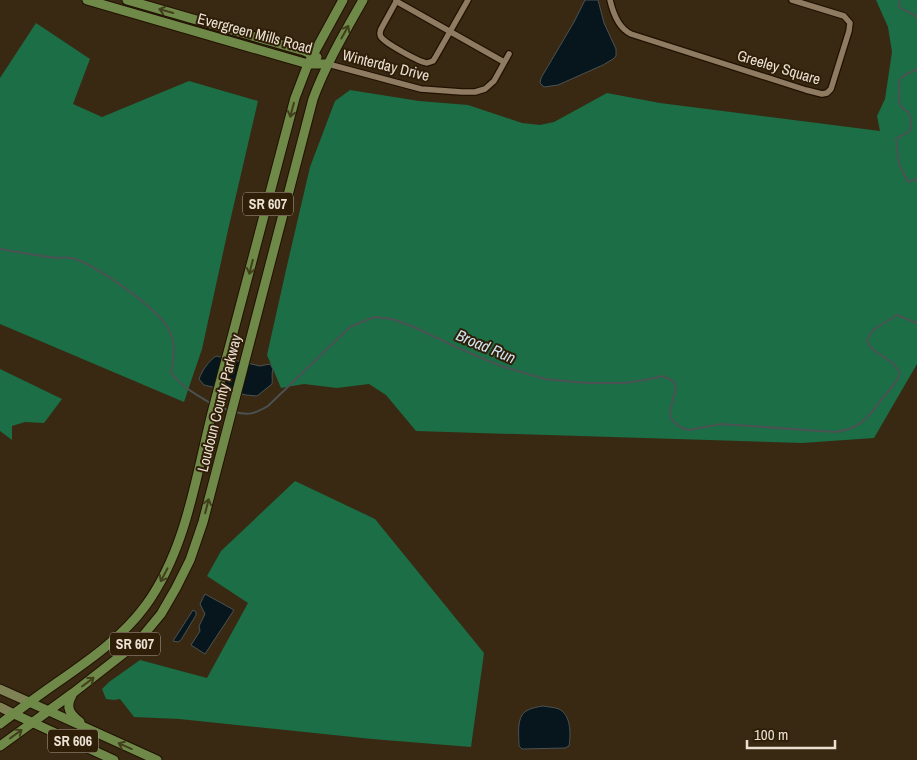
<svg xmlns="http://www.w3.org/2000/svg" width="917" height="760" font-family="'Archivo Narrow',sans-serif">
  <rect width="100%" height="100%" fill="#392912"/>
  <!-- forest -->
  <g fill="#1b6e45">
    <path d="M876,0H917V364L874,438L802,443L416,431L386,395L369,384L337,388L304,384L281,388L267,355L286,270L310,167L335,101L350,90L419,101L468,105L522,123L540,125L554,122L607,93L660,103L880,131L877,116L885,99L892,52L888,27Z"/>
    <path d="M36,23L90,59L73,104L102,117L189,81L258,101L228,230L202,349L184,402L0,324V78Z"/>
    <path d="M0,369L62,399L44,423L25,422L12,426V440L0,431Z"/>
    <path d="M295,481L375,519L484,653L471,747L372,739L179,719L134,717L120,699L114,700L106,699L102,689L109,682L140,660L207,678L248,603L207,576L221,551Z"/>
  </g>
  <!-- water -->
  <g fill="#07151d" stroke="#4b5253">
    <path d="M585,0H598L604,23L616,49V56L613,59L603,65L558,85L544,87L540,83L541,78L574,22Z"/>
    <path d="M216,356L260,366L270,364L273,369C271,375 273,379 272,384L257,396L246,395L204,385L199,379C203,369 208,362 216,356Z"/>
    <path d="M205,594L234,610L205,654L191,645L200,631L199,626L205,614L200,604Z"/>
    <path d="M193,610L196,612V615L181,640L178,642L173,641Z"/>
    <path d="M543,706C547,707 554,707 559,709C571,715 571,734 569,746L565,748L522,749L519,746C519,736 516,717 526,711C531,708 537,707 543,706Z"/>
  </g>
  <g fill="none" stroke-linecap="round" stroke-linejoin="round">
    <!-- stream -->
    <g stroke="#4b5253" stroke-width="2">
      <path d="M900,0L899,7L917,17"/>
      <path d="M917,69L903,76L899,81V102L902,108L908,112L911,120L910,131L896,139L899,164L908,182L917,179"/>
      <path d="M0,249C19,252 38,256 57,258C62,258 67,257 72,258C96,265 158,308 169,330C176,343 174,358 171,372C180,386 197,395 212,404"/>
      <path d="M216,406L228,410"/>
      <path d="M235,412C249,416 256,413 268,406L350,327L374,317L392,319L414,327L458,348L501,366L545,379L586,383H625L650,379L663,376L673,381L676,387L670,412L672,420L680,427L689,430L721,424L835,432C865,428 869,414 887,393C892,386 898,382 900,373L894,364L872,349L867,341L873,330L897,315L917,323"/>
    </g>
    <!-- street casing -->
    <g stroke="#201100" stroke-width="8">
      <g id="street">
        <path d="M397,0L381,29C380,33 379,33 381,37C385,43 419,62 427,63L433,61L435,58L468,0"/>
        <path d="M610,0C613,13 618,28 631,34L806,90L822,94L827,93L831,89L849,31L850,23L844,16L792,0"/>
        <path d="M396,1L504,62"/>
        <path d="M328,64L421,89L462,92H475L485,89L494,81L509,54"/>
      </g>
    </g>
    <!-- secondary casing -->
    <g stroke="#201100" stroke-width="11">
      <g id="secondary">
        <path d="M0,689L29,702"/>
        <path d="M0,707L14,714"/>
      </g>
    </g>
    <!-- primary casing -->
    <g stroke="#201100" stroke-width="11">
      <g id="primary">
        <path d="M87,0L308,64H328"/>
        <path d="M127,0L304,51L317,57"/>
        <path d="M72,695C65,708 70,714 80,722"/>
        <path d="M29,702L157,760"/>
        <path d="M14,714L114,760"/>
        <path d="M0,724C18,711 36,697 55,684C88,661 122,638 146,605C187,548 196,475 213,409C241,306 268,202 295,98L308,64L343,0"/>
        <path d="M0,746L73,693L137,643L161,614L176,588L190,560L203,522L313,99C326,64 345,32 363,0"/>
      </g>
    </g>
    <!-- street -->
    <use href="#street" stroke="#8e7b62" stroke-width="5.5"/>
    <!-- secondary -->
    <use href="#secondary" stroke="#7f8255" stroke-width="9"/>
    <!-- primary -->
    <use href="#primary" stroke="#6f8949" stroke-width="9"/>
  </g>
  <!-- one-way arrows -->
  <defs><path id="oneway-shaft" d="M-6 0H5M1.5-3L5.5 0L1.5 3" fill="none" stroke-width="1.6" stroke-linecap="round" stroke-linejoin="round" transform="scale(1.25)"/></defs>
  <g stroke="#423f1c">
    <use href="#oneway-shaft" transform="translate(166 11) rotate(-164)"/>
    <use href="#oneway-shaft" transform="translate(345 32) rotate(-61)"/>
    <use href="#oneway-shaft" transform="translate(292 110) rotate(105)"/>
    <use href="#oneway-shaft" transform="translate(251 267) rotate(104)"/>
    <use href="#oneway-shaft" transform="translate(207 506) rotate(-76)"/>
    <use href="#oneway-shaft" transform="translate(164 575) rotate(118)"/>
    <use href="#oneway-shaft" transform="translate(88 682) rotate(-37)"/>
    <use href="#oneway-shaft" transform="translate(16 734) rotate(-36)"/>
    <use href="#oneway-shaft" transform="translate(125 746) rotate(-156)"/>
  </g>
  <g text-anchor="middle" dominant-baseline="central" stroke-width="4" stroke-linejoin="round" paint-order="stroke">
    <!-- shield labels -->
    <g fill="#2f1f08" stroke="#b3a695" stroke-width="1">
      <rect x="243" y="192.5" width="50" height="23" rx="4"/>
      <rect x="110" y="632.5" width="50" height="23" rx="4"/>
      <rect x="48" y="729.5" width="50" height="23" rx="4"/>
    </g>
    <g font-size="14" font-weight="bold" fill="#ebe0d2">
      <text x="268" y="204">SR 607</text>
      <text x="135" y="644">SR 607</text>
      <text x="73" y="741">SR 606</text>
    </g>
    <!-- street labels -->
    <g font-size="15" fill="#ebe0d2" stroke="#2f1f08">
      <text transform="translate(255 33) rotate(15)">Evergreen Mills Road</text>
      <text transform="translate(386 65) rotate(14)">Winterday Drive</text>
      <text transform="translate(779 67) rotate(17)">Greeley Square</text>
      <text transform="translate(219 403) rotate(-76)">Loudoun County Parkway</text>
    </g>
    <!-- water labels -->
    <g font-size="16" font-style="italic" fill="#cee4f3" stroke="#2f1f08">
      <text transform="translate(486 346) rotate(23)">Broad Run</text>
    </g>
  </g>
  <!-- scale -->
  <path d="M747 740v8h88v-8" fill="none" stroke="#ebe0d2" stroke-width="2.5"/>
  <text x="754" y="740" font-size="15" fill="#ebe0d2" stroke="#2f1f08" stroke-width="4" paint-order="stroke">100 m</text>
</svg>
